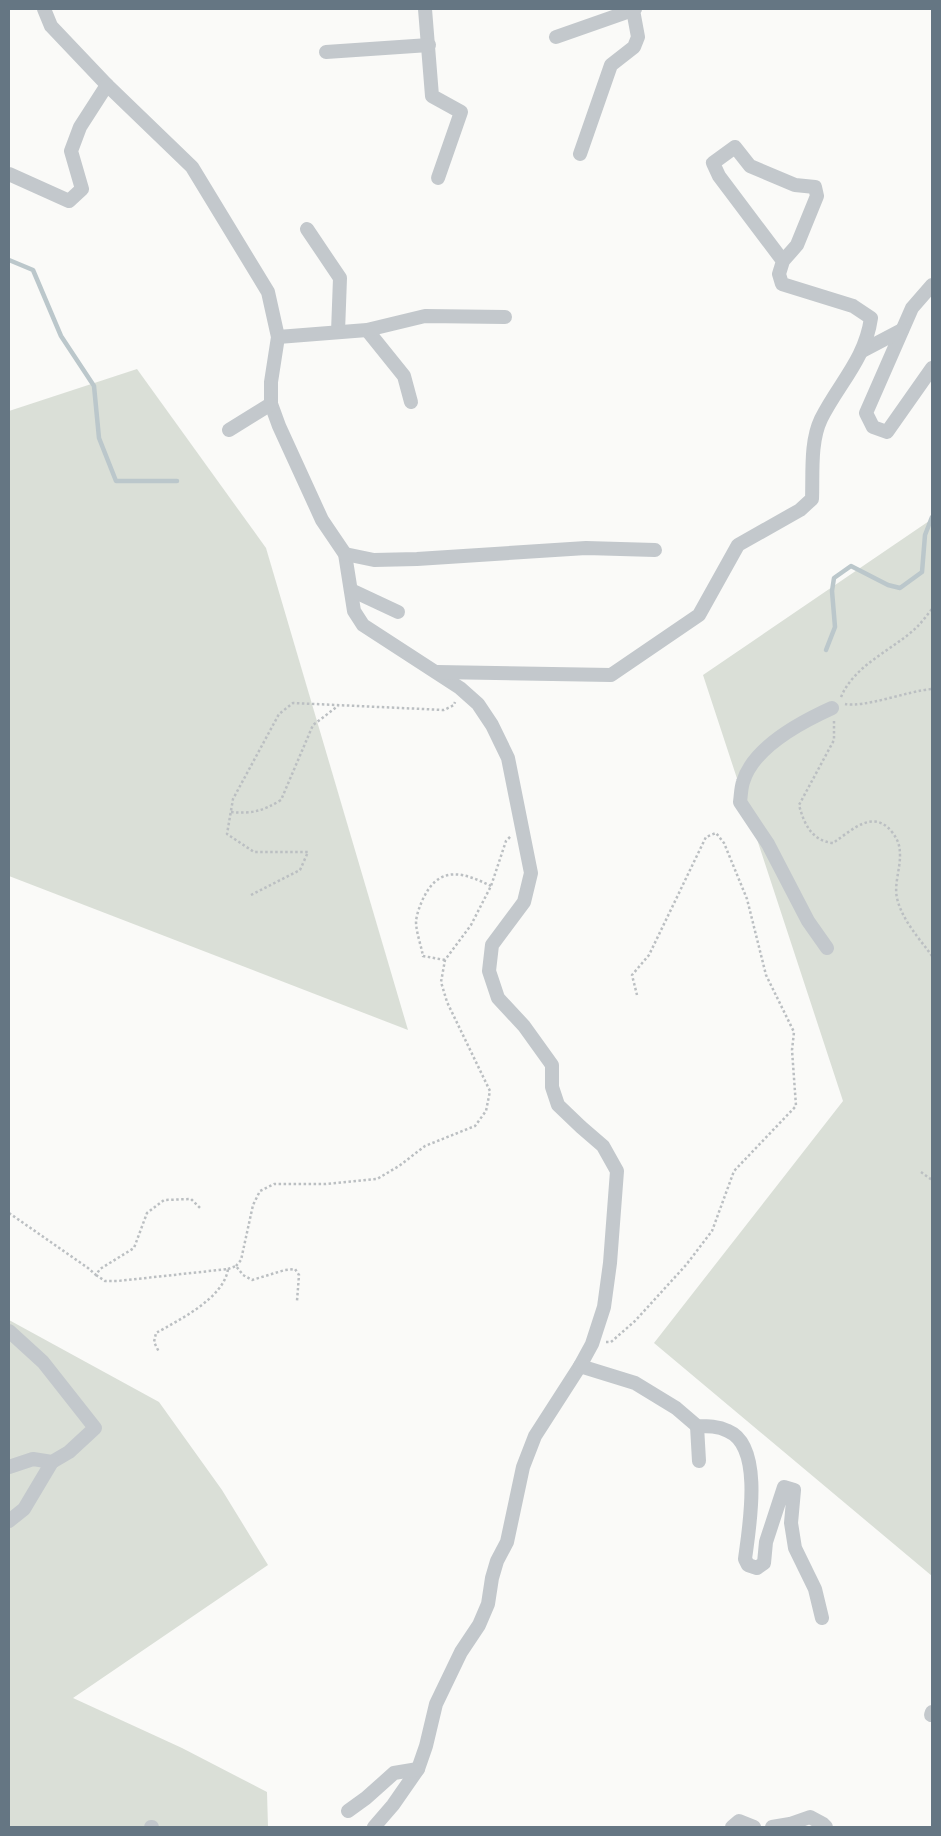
<svg xmlns="http://www.w3.org/2000/svg" width="941" height="1836" font-family="'Public Sans',sans-serif">
  <rect width="100%" height="100%" fill="#fafaf8"/>
  <!-- green -->
  <g fill="#dadfd7">
    <path d="M137,369L266,548L408,1030L9,876V411Z"/>
    <path d="M932,519V1576L654,1343L843,1101L703,675Z"/>
    <path d="M9,1320L159,1402L222,1490L268,1565L73,1698L182,1748L267,1792L268,1827H9Z"/>
  </g>
  <g fill="none" stroke-linecap="round" stroke-linejoin="round">
    <!-- stream -->
    <g stroke="#bbc7cb" stroke-width="4.5">
      <path d="M9,260L33,270L61,336L94,386L99,438L116,481H177"/>
      <path d="M826,650L835,627L832,591L834,578L851,566L888,585L900,588L922,572L925,535L932,517"/>
    </g>
    <!-- path -->
    <g stroke="#bbbfc2" stroke-width="2.5" stroke-dasharray="2.5 2.5" stroke-linecap="butt">
      <path d="M841,697C855,664 893,650 917,627C922,622 927,615 932,609"/>
      <path d="M845,704C864,708 908,691 932,689"/>
      <path d="M834,721V740L799,805C804,824 812,841 833,843C851,831 873,808 892,832C898,840 900,845 900,856C900,869 894,885 897,898C902,920 919,938 932,956"/>
      <path d="M231,812C252,814 263,811 281,800L313,725L338,706"/>
      <path d="M251,895L300,870L308,852H254L227,834L233,799L279,714L293,703L444,710L454,705L455,702"/>
      <path d="M445,960L423,956C421,945 416,932 416,921C417,913 421,902 425,895C441,865 465,873 491,886"/>
      <path d="M921,1172L932,1180"/>
      <path d="M9,1213L88,1268L96,1275L100,1269L134,1248L147,1213L164,1200L191,1199L201,1209"/>
      <path d="M236,1266L241,1260L253,1205L260,1191L274,1184H326L377,1179L399,1166L425,1146L475,1126L486,1111L490,1091L447,1002L441,982L445,960L471,925L491,886L506,841L511,836"/>
      <path d="M228,1269L236,1266L243,1275L252,1280L285,1270L295,1269L299,1275L297,1301"/>
      <path d="M96,1275L105,1281H118L228,1269C224,1298 179,1320 156,1333L154,1342L159,1352"/>
      <path d="M606,1342H611L635,1321L686,1265L712,1231L734,1171L796,1106L792,1050L794,1032L766,975L747,899L724,843L716,833L706,837L649,955L632,975L637,995"/>
    </g>
    <!-- minor -->
    <g stroke="#c3c8cc" stroke-width="14">
      <path d="M44,9L51,26L107,85L192,167L268,292L278,337L271,382V404L279,426L322,520L345,554L354,611L363,625L460,688L478,704L492,725L508,758L531,873L524,902L492,945L489,971L498,998L524,1026L552,1065V1087L558,1105L581,1127L603,1146L617,1171L610,1263L604,1307L592,1344L580,1366L535,1436L523,1467L507,1542L497,1561L492,1578L488,1604L479,1625L461,1652L436,1704L426,1746L418,1769L393,1805L374,1827"/>
      <path d="M425,9L432,96L461,112L438,178"/>
      <path d="M556,37L633,10"/>
      <path d="M326,52L429,45"/>
      <path d="M580,154L611,65L634,47L638,37L633,10L635,9"/>
      <path d="M9,174L69,201L82,189L71,151L80,127L107,85"/>
      <path d="M307,229L340,278L338,332"/>
      <path d="M932,285L912,308L866,413L873,427L887,432L932,368"/>
      <path d="M367,330L404,376L411,402"/>
      <path d="M278,337L367,330L425,316L505,317"/>
      <path d="M862,351L902,330"/>
      <path d="M229,430L271,404"/>
      <path d="M345,554L374,560L417,559L586,548L655,550"/>
      <path d="M351,590L398,612"/>
      <path d="M437,672L611,675L699,615L738,545L800,510L812,499C813,473 810,442 821,419C839,383 865,360 871,318L853,306L782,284L779,274L783,261L719,176L713,163L735,147L750,166L795,185L815,187L817,196L797,245L783,261"/>
      <path d="M827,948L808,921L768,844L740,802C741,795 741,788 743,782C753,748 801,722 832,708"/>
      <path d="M9,1331L43,1362L95,1428L69,1452L52,1462L33,1459L9,1467"/>
      <path d="M580,1366L635,1383L676,1408L697,1426C708,1426 718,1426 728,1431C764,1446 749,1528 745,1559L748,1565L757,1568L764,1563L766,1542L784,1487L794,1490L791,1523L795,1548L815,1589L822,1618"/>
      <path d="M697,1426L699,1461"/>
      <path d="M9,1521L24,1509L52,1462"/>
      <path d="M931,1715L932,1712"/>
      <path d="M348,1811L366,1798L394,1773L418,1769"/>
      <path d="M151,1827H152"/>
      <path d="M732,1827L739,1821L754,1827"/>
      <path d="M772,1827L790,1824L810,1817L823,1824L826,1827"/>
    </g>
  </g>
  <!-- border -->
  <rect width="941" height="1836" fill="none" stroke="#657683" stroke-width="20"/>
</svg>
